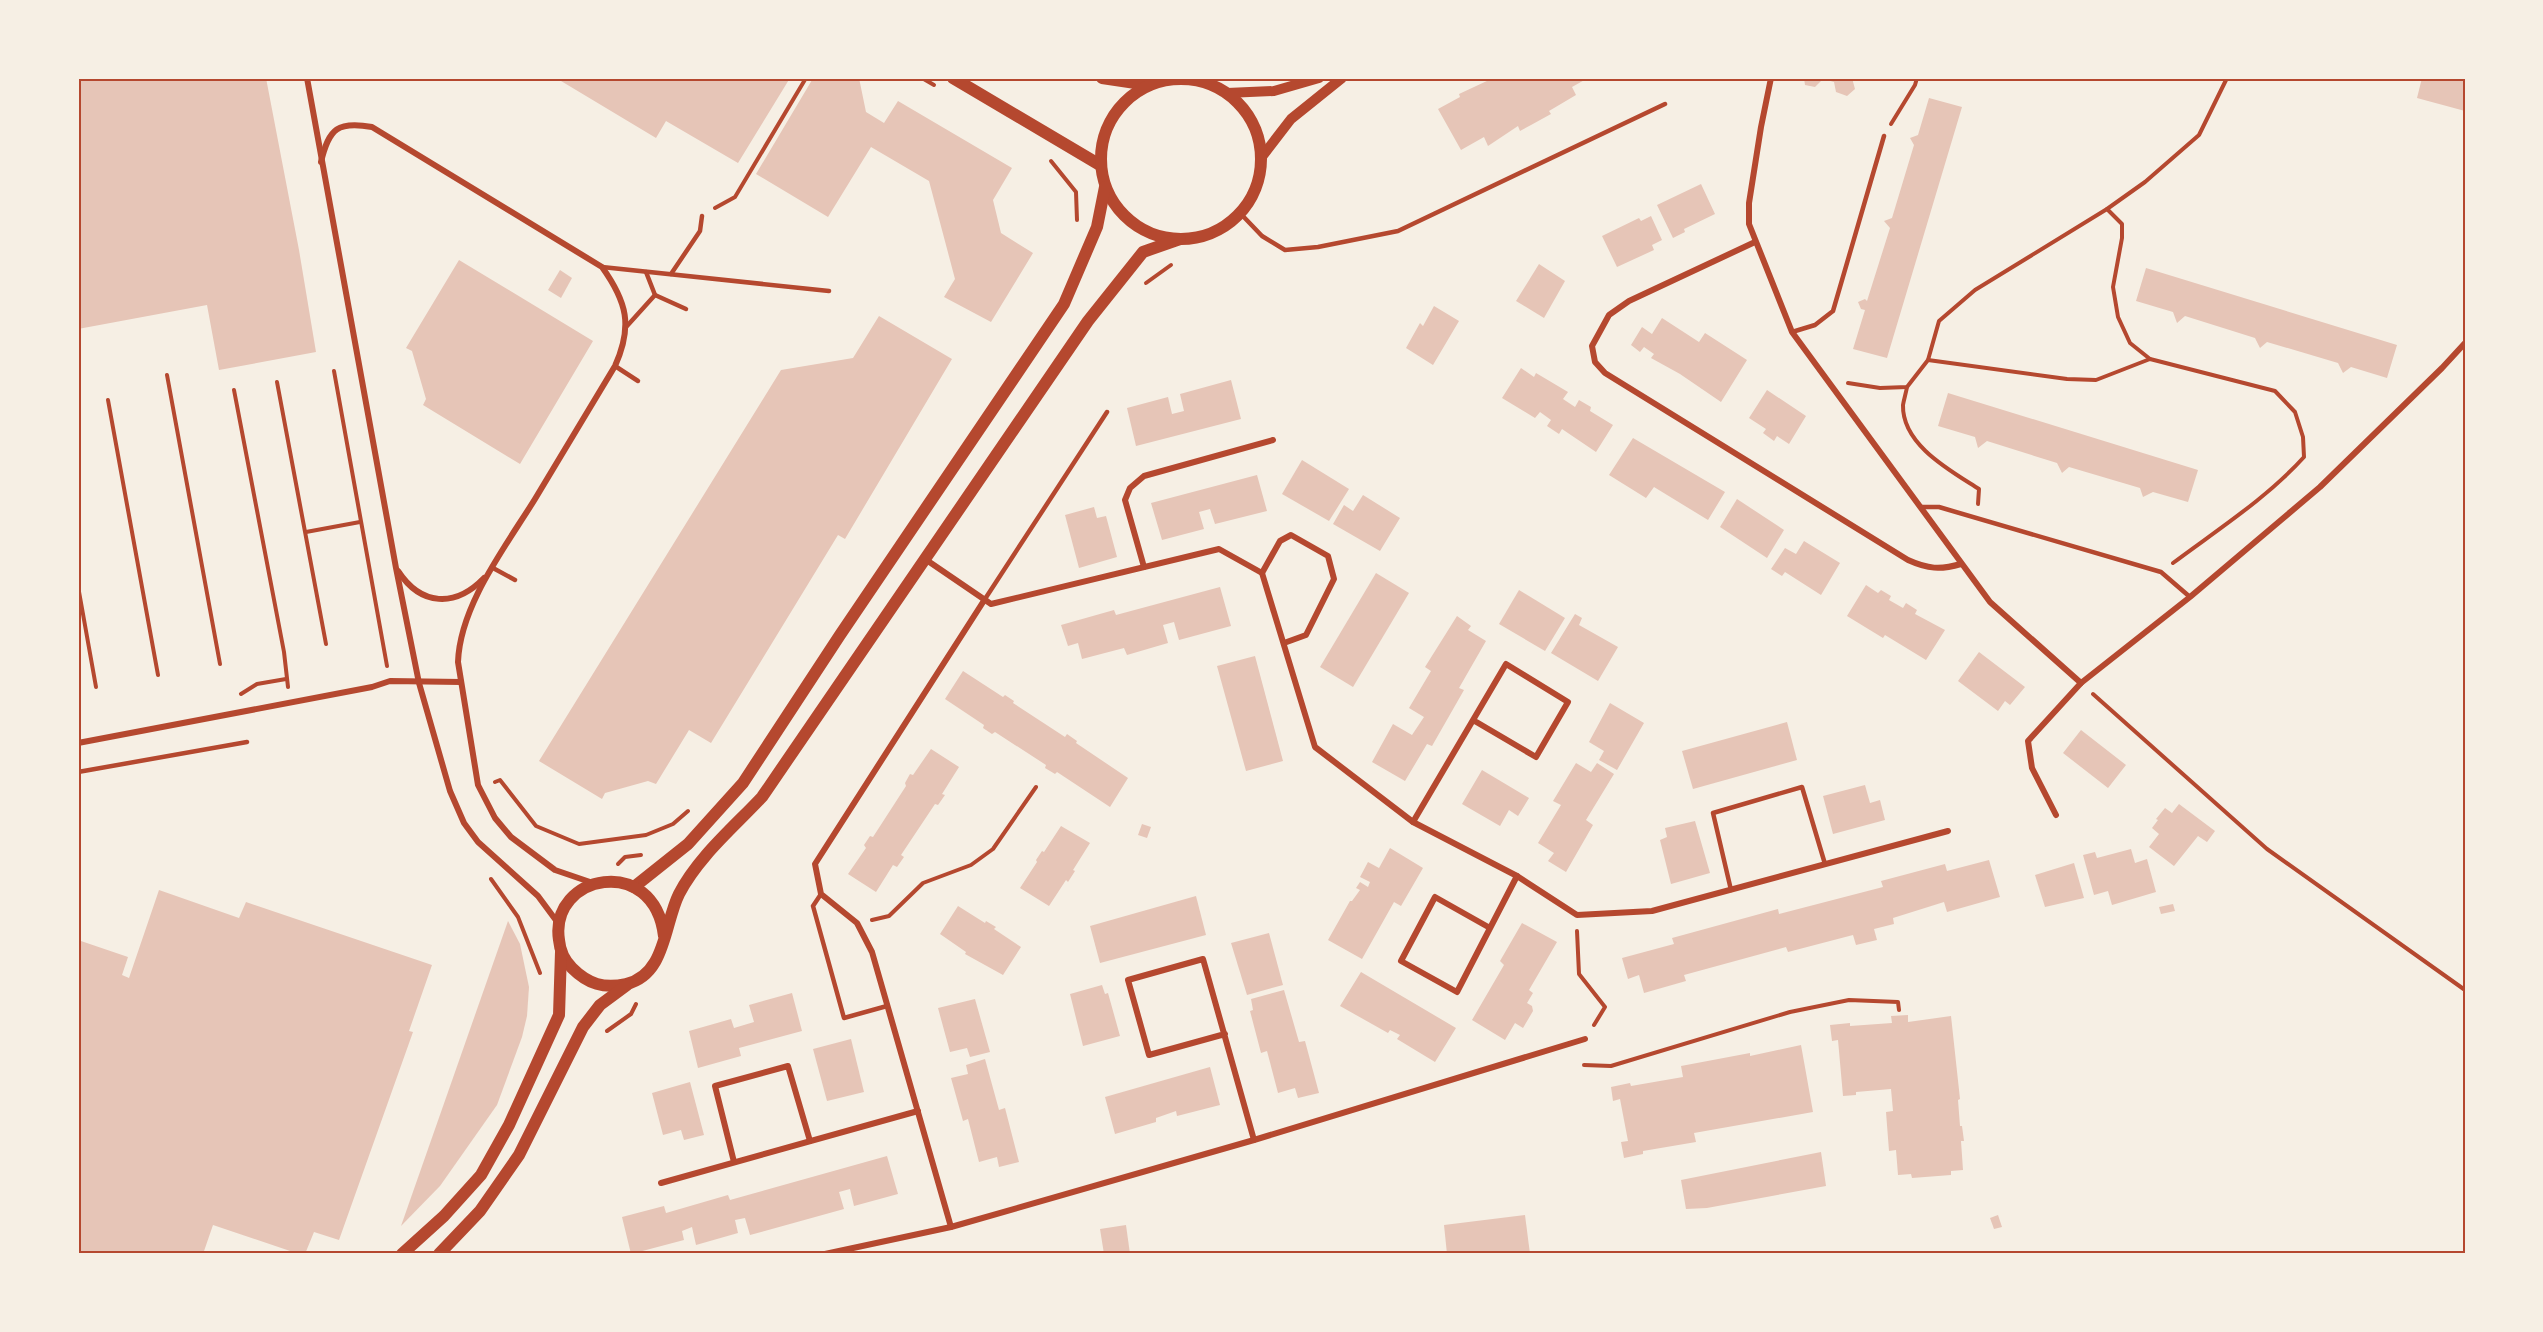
<svg xmlns="http://www.w3.org/2000/svg" width="2543" height="1332" font-family="Barlow,sans-serif">
  <rect width="100%" height="100%" fill="#f6efe4"/>
  <!-- building -->
  <g fill="#e6c5b7">
    <path d="M78,78H266L299,250L316,352L219,370L207,305L78,329Z"/>
    <path d="M556,78H790L738,163L666,121L656,138Z"/>
    <path d="M821,78H859L866,112L884,123L898,101L1012,168L993,200L1001,233L1033,253L991,322L944,297L955,279L929,181L871,147L828,217L756,174L812,80Z"/>
    <path d="M1488,78H1588L1572,87L1576,95L1549,111L1551,114L1531,125L1520,131L1518,126L1488,146L1484,137L1461,150L1438,109L1460,97L1459,94L1489,80Z"/>
    <path d="M1804,78H1852L1855,89L1847,96L1836,92L1834,82L1823,79L1815,87L1805,85Z"/>
    <path d="M2422,78H2465V111L2417,98Z"/>
    <path d="M1929,98L1962,107L1887,358L1853,349L1865,310L1861,309L1858,302L1865,299L1867,301L1890,228L1884,221L1892,218L1914,145L1910,138L1918,135Z"/>
    <path d="M1701,184L1715,214L1684,229L1685,232L1673,238L1657,205Z"/>
    <path d="M1651,216L1662,240L1652,245L1654,250L1617,267L1602,236L1639,218L1641,221Z"/>
    <path d="M459,260L593,341L520,464L423,405L426,399L412,351L406,348Z"/>
    <path d="M1539,264L1565,281L1544,318L1516,301Z"/>
    <path d="M2146,268L2397,345L2387,378L2351,367L2343,373L2338,363L2267,342L2260,348L2255,338L2185,316L2177,323L2173,312L2136,301Z"/>
    <path d="M560,270L572,278L561,298L548,290Z"/>
    <path d="M1434,306L1459,321L1433,365L1406,348L1420,323L1423,326Z"/>
    <path d="M879,316L952,359L845,539L838,535L711,743L689,730L656,784L648,781L605,793L602,799L539,761L781,370L853,358Z"/>
    <path d="M1662,318L1699,342L1705,333L1747,360L1721,402L1680,374L1651,358L1654,354L1644,347L1640,352L1631,345L1642,327L1652,334Z"/>
    <path d="M1521,368L1534,377L1536,373L1568,392L1563,399L1575,407L1579,400L1591,407L1590,411L1613,425L1596,452L1562,429L1559,434L1547,426L1551,420L1540,412L1535,418L1502,398Z"/>
    <path d="M1231,380L1241,419L1136,446L1127,408L1168,397L1172,414L1184,411L1180,394Z"/>
    <path d="M1767,390L1806,416L1789,444L1777,436L1774,441L1763,433L1766,429L1749,418Z"/>
    <path d="M1948,393L2198,470L2188,502L2153,492L2143,497L2140,488L2069,467L2062,473L2057,463L1987,441L1978,448L1975,437L1938,426Z"/>
    <path d="M1633,438L1725,492L1708,520L1654,487L1646,498L1609,475Z"/>
    <path d="M1302,460L1349,489L1329,521L1282,494Z"/>
    <path d="M1257,475L1267,511L1215,524L1210,509L1199,512L1204,529L1162,540L1151,503Z"/>
    <path d="M1363,495L1400,518L1380,551L1333,524L1344,505L1353,511Z"/>
    <path d="M1737,499L1784,530L1767,558L1720,527Z"/>
    <path d="M1094,507L1097,518L1106,516L1117,557L1079,568L1065,515Z"/>
    <path d="M1804,541L1840,563L1821,595L1785,572L1782,576L1771,569L1785,548L1796,554Z"/>
    <path d="M1376,573L1409,593L1353,687L1320,667Z"/>
    <path d="M1866,585L1878,593L1881,590L1891,596L1889,600L1903,608L1906,603L1917,610L1915,614L1945,630L1926,660L1885,635L1883,638L1847,616Z"/>
    <path d="M1220,587L1231,626L1179,640L1174,622L1163,625L1168,643L1127,655L1124,648L1082,659L1078,643L1068,646L1061,625L1114,610L1116,615Z"/>
    <path d="M1519,590L1565,618L1545,651L1499,624Z"/>
    <path d="M1575,614L1582,618L1579,625L1618,647L1598,681L1551,653Z"/>
    <path d="M1457,616L1471,626L1468,630L1486,641L1459,688L1464,690L1432,746L1427,744L1405,781L1372,762L1393,724L1412,735L1424,717L1409,708L1431,671L1425,667Z"/>
    <path d="M1979,652L2025,687L2010,705L2005,701L1998,711L1958,681Z"/>
    <path d="M1255,656L1283,761L1246,771L1217,666Z"/>
    <path d="M963,671L1003,697L1005,695L1014,701L1013,703L1065,737L1067,734L1077,741L1076,743L1128,778L1110,807L1057,772L1055,774L1045,768L1046,765L995,732L992,734L983,728L984,725L945,699Z"/>
    <path d="M1610,703L1644,723L1617,770L1599,760L1604,751L1589,742Z"/>
    <path d="M1787,722L1797,760L1693,789L1682,751Z"/>
    <path d="M2081,730L2126,765L2108,788L2063,753Z"/>
    <path d="M931,749L959,767L942,794L945,795L938,805L935,804L901,855L904,857L897,867L893,865L876,892L848,874L866,848L864,845L870,836L873,837L906,786L905,783L910,774L913,775Z"/>
    <path d="M1576,763L1591,772L1597,763L1614,774L1586,820L1593,825L1566,872L1548,861L1554,853L1538,843L1561,805L1553,801Z"/>
    <path d="M1482,770L1529,798L1518,816L1509,810L1500,826L1462,804Z"/>
    <path d="M1865,785L1870,803L1880,800L1885,820L1833,834L1823,796Z"/>
    <path d="M2179,804L2215,831L2207,842L2198,836L2174,866L2149,847L2159,834L2152,828L2158,820L2156,819L2165,808L2172,813Z"/>
    <path d="M1695,821L1710,873L1671,884L1660,840L1667,837L1665,828Z"/>
    <path d="M1142,824L1151,827L1147,838L1138,835Z"/>
    <path d="M1061,826L1090,843L1073,870L1075,871L1068,882L1066,880L1049,906L1020,888L1037,862L1036,860L1042,851L1044,852Z"/>
    <path d="M1390,848L1423,868L1401,906L1394,902L1362,959L1328,940L1350,901H1352L1360,890L1356,888L1360,882L1368,887L1370,882L1360,877L1368,862L1379,868Z"/>
    <path d="M2131,849L2135,863L2147,859L2156,892L2112,905L2108,891L2094,895L2083,855L2095,852L2097,858Z"/>
    <path d="M1989,860L2000,897L1947,912L1944,902L1893,918L1894,924L1874,929L1877,940L1856,945L1853,935L1788,952L1786,947L1684,975L1686,981L1644,993L1639,975L1628,979L1622,958L1674,944L1672,938L1778,909L1779,914L1883,887L1881,881L1945,864L1947,871Z"/>
    <path d="M2074,863L2084,898L2045,907L2035,875Z"/>
    <path d="M159,890L239,918L246,902L432,965L409,1031L413,1032L339,1240L314,1232L305,1254H299L213,1225L203,1254H78V940L128,957L122,975L129,978Z"/>
    <path d="M1196,896L1206,935L1100,963L1090,926Z"/>
    <path d="M2173,904L2175,911L2161,914L2159,907Z"/>
    <path d="M958,906L985,923L986,921L996,927L994,929L1021,947L1003,975L965,954L966,952L940,934Z"/>
    <path d="M508,921L520,944L529,987L527,1016L522,1037L497,1105L440,1186L401,1226Z"/>
    <path d="M1522,923L1557,942L1529,990L1533,993L1527,1003L1532,1006L1533,1011L1523,1028L1515,1023L1505,1040L1472,1020L1504,965L1500,961Z"/>
    <path d="M1269,933L1283,985L1247,995L1231,943Z"/>
    <path d="M1361,972L1456,1028L1435,1062L1397,1039L1400,1035L1390,1030L1388,1033L1340,1006Z"/>
    <path d="M1102,985L1105,994L1108,993L1120,1036L1083,1046L1070,994Z"/>
    <path d="M1284,990L1299,1042L1305,1041L1319,1093L1298,1098L1295,1088L1278,1093L1267,1051L1261,1053L1250,1011L1253,1010L1251,999Z"/>
    <path d="M792,993L802,1031L739,1048L741,1056L698,1068L689,1031L731,1019L734,1028L754,1022L749,1005Z"/>
    <path d="M975,999L990,1052L970,1057L967,1048L950,1052L938,1008Z"/>
    <path d="M1908,1015V1022L1951,1016L1960,1099L1958,1100L1960,1126H1962L1964,1141H1961L1963,1170L1951,1171V1175L1912,1178L1911,1174L1898,1175L1896,1150L1889,1151L1886,1112L1893,1111L1891,1089L1856,1092V1095L1843,1096L1838,1040L1832,1041L1830,1025L1850,1023V1026L1892,1023L1891,1016Z"/>
    <path d="M851,1039L864,1092L827,1101L813,1049Z"/>
    <path d="M1801,1045L1813,1112L1694,1133L1696,1142L1643,1151V1154L1624,1158L1621,1142L1628,1141L1620,1099L1613,1101L1611,1087L1630,1083L1631,1086L1683,1077L1681,1066L1750,1053V1056Z"/>
    <path d="M985,1059L999,1110L1005,1108L1019,1162L999,1167L997,1157L979,1162L968,1119L963,1121L951,1078L968,1074L966,1065Z"/>
    <path d="M1210,1067L1220,1105L1177,1116L1176,1111L1156,1118V1122L1115,1134L1105,1097Z"/>
    <path d="M690,1082L704,1135L684,1140L681,1130L663,1135L652,1093Z"/>
    <path d="M1821,1152L1826,1186L1707,1208L1686,1209L1681,1180Z"/>
    <path d="M887,1156L898,1194L854,1206L850,1189L839,1192L844,1209L750,1235L745,1218L735,1220L738,1233L696,1245L692,1227L682,1231L684,1240L631,1254L622,1217L664,1206L666,1213L728,1195L730,1200Z"/>
    <path d="M1525,1215L1530,1254H1447L1444,1225Z"/>
    <path d="M1998,1215L2002,1227L1994,1229L1990,1218Z"/>
    <path d="M1126,1225L1130,1254H1104L1100,1229Z"/>
  </g>
  <g fill="none" stroke-linecap="round" stroke-linejoin="round">
    <!-- path -->
    <g stroke="#b5482f" stroke-width="4">
      <path d="M922,78L934,85"/>
      <path d="M1173,78H1174"/>
      <path d="M1891,124L1915,85L1917,78"/>
      <path d="M1051,161L1076,192L1077,220"/>
      <path d="M715,208L735,197L806,78"/>
      <path d="M2107,209L2122,224V238L2113,287L2118,317L2130,343L2150,359"/>
      <path d="M1146,283L1171,265"/>
      <path d="M1928,360L2067,379L2096,380L2150,359L2275,391L2295,412L2303,437L2304,457C2267,498 2217,530 2173,563"/>
      <path d="M334,371L387,666"/>
      <path d="M167,375L220,664"/>
      <path d="M277,382L326,644"/>
      <path d="M1848,383L1880,388L1907,387L1928,360L1939,321L1975,290L2107,209L2145,182L2199,135L2227,78"/>
      <path d="M1907,387C1906,393 1904,399 1903,405C1902,445 1951,471 1979,489L1978,504"/>
      <path d="M234,390L284,652L288,687"/>
      <path d="M108,400L158,675"/>
      <path d="M306,532L360,522"/>
      <path d="M78,586L96,687"/>
      <path d="M241,694L257,684L286,679"/>
      <path d="M2093,694L2267,849L2465,990"/>
      <path d="M495,782L500,780L536,826L579,844L646,835L673,824L688,811"/>
      <path d="M618,864L625,857L641,855"/>
      <path d="M491,879L518,917L540,973"/>
      <path d="M872,920L889,916L923,883L971,865L993,849L1036,787"/>
      <path d="M1577,931L1579,974L1605,1007L1594,1025"/>
      <path d="M607,1031L631,1014L636,1004"/>
      <path d="M1584,1065L1611,1066L1790,1012L1849,1000L1898,1002L1899,1010"/>
    </g>
    <!-- service -->
    <g stroke="#b5482f" stroke-width="4.5">
      <path d="M1240,213L1262,236L1285,250L1318,247L1398,231L1665,104"/>
      <path d="M602,267L829,291"/>
      <path d="M646,272L655,295L686,309"/>
      <path d="M671,274L700,231L702,216"/>
      <path d="M627,326L655,295"/>
      <path d="M1792,332L1815,325L1833,311L1884,136"/>
      <path d="M615,366L638,381"/>
      <path d="M1920,507H1939L2161,572L2190,597"/>
      <path d="M493,568L515,580"/>
      <path d="M985,599L1107,412"/>
      <path d="M78,772L247,742"/>
      <path d="M1731,890L1713,813L1802,787L1825,864"/>
      <path d="M821,894L813,906L844,1018L887,1006"/>
    </g>
    <!-- minor -->
    <g stroke="#b5482f" stroke-width="6">
      <path d="M307,78L396,568L419,683L450,791L464,823L478,842L538,896L558,923"/>
      <path d="M1771,78L1761,127L1749,203V224L1792,332L1990,602L2081,683"/>
      <path d="M321,162C329,128 338,121 372,127L602,267C627,302 633,326 615,366C589,410 562,454 535,499C506,546 460,605 458,662L478,785L495,818L511,837L555,870L593,883"/>
      <path d="M1755,242L1629,301L1609,315L1592,346L1595,362L1605,373L1908,560C1928,569 1940,570 1961,564"/>
      <path d="M925,559L991,604L1219,549L1262,573L1315,747L1413,822L1517,876L1577,915L1652,911L1948,831"/>
      <path d="M1144,567L1125,500L1130,488L1144,476L1273,440"/>
      <path d="M398,571C421,606 455,608 484,578"/>
      <path d="M1262,573L1280,541L1291,535L1328,556L1334,579L1306,635L1284,643"/>
      <path d="M78,743L372,687L390,681L461,682"/>
      <path d="M2056,815L2032,768L2028,741L2081,683L2190,597L2320,487L2442,368L2465,343"/>
      <path d="M1413,822L1506,664L1568,702L1536,757L1473,720"/>
      <path d="M1490,928L1435,897L1401,961L1457,992L1517,876"/>
      <path d="M1225,1034L1149,1055L1128,980L1203,959L1254,1140"/>
      <path d="M734,1162L715,1086L788,1066L810,1141"/>
      <path d="M661,1183L918,1111"/>
      <path d="M951,1227L872,952L857,923L821,894L815,864L985,599"/>
      <path d="M825,1254L951,1227L1254,1140L1585,1039"/>
    </g>
    <!-- tertiary -->
    <g stroke="#b5482f" stroke-width="10">
      <path d="M1227,93L1274,91L1319,78"/>
      <path d="M1261,158L1291,119L1342,78"/>
    </g>
    <!-- secondary -->
    <g stroke="#b5482f" stroke-width="12">
      <path d="M953,78L1100,165"/>
      <path d="M1102,78L1149,85"/>
      <circle cx="1181" cy="159" r="80"/>
      <path d="M634,887L688,844L743,783L840,635L1064,304L1097,227L1105,187"/>
      <path d="M664,936C654,853 549,874 559,940C560,952 564,960 572,968C588,984 604,989 626,984C666,975 664,924 679,894C698,857 734,827 762,797L1088,321L1143,252L1180,239"/>
      <path d="M402,1254L444,1216L481,1175L509,1125L559,1015L561,952"/>
      <path d="M439,1254L480,1211L519,1155L583,1027L600,1005L627,985"/>
    </g>
  </g>
  <!-- border -->
  <rect width="2543" height="1332" fill="none" stroke="#f6efe4" stroke-width="159"/>
  <rect x="80" y="80" width="2384" height="1172" fill="none" stroke="#b5482f" stroke-width="2"/>
</svg>
